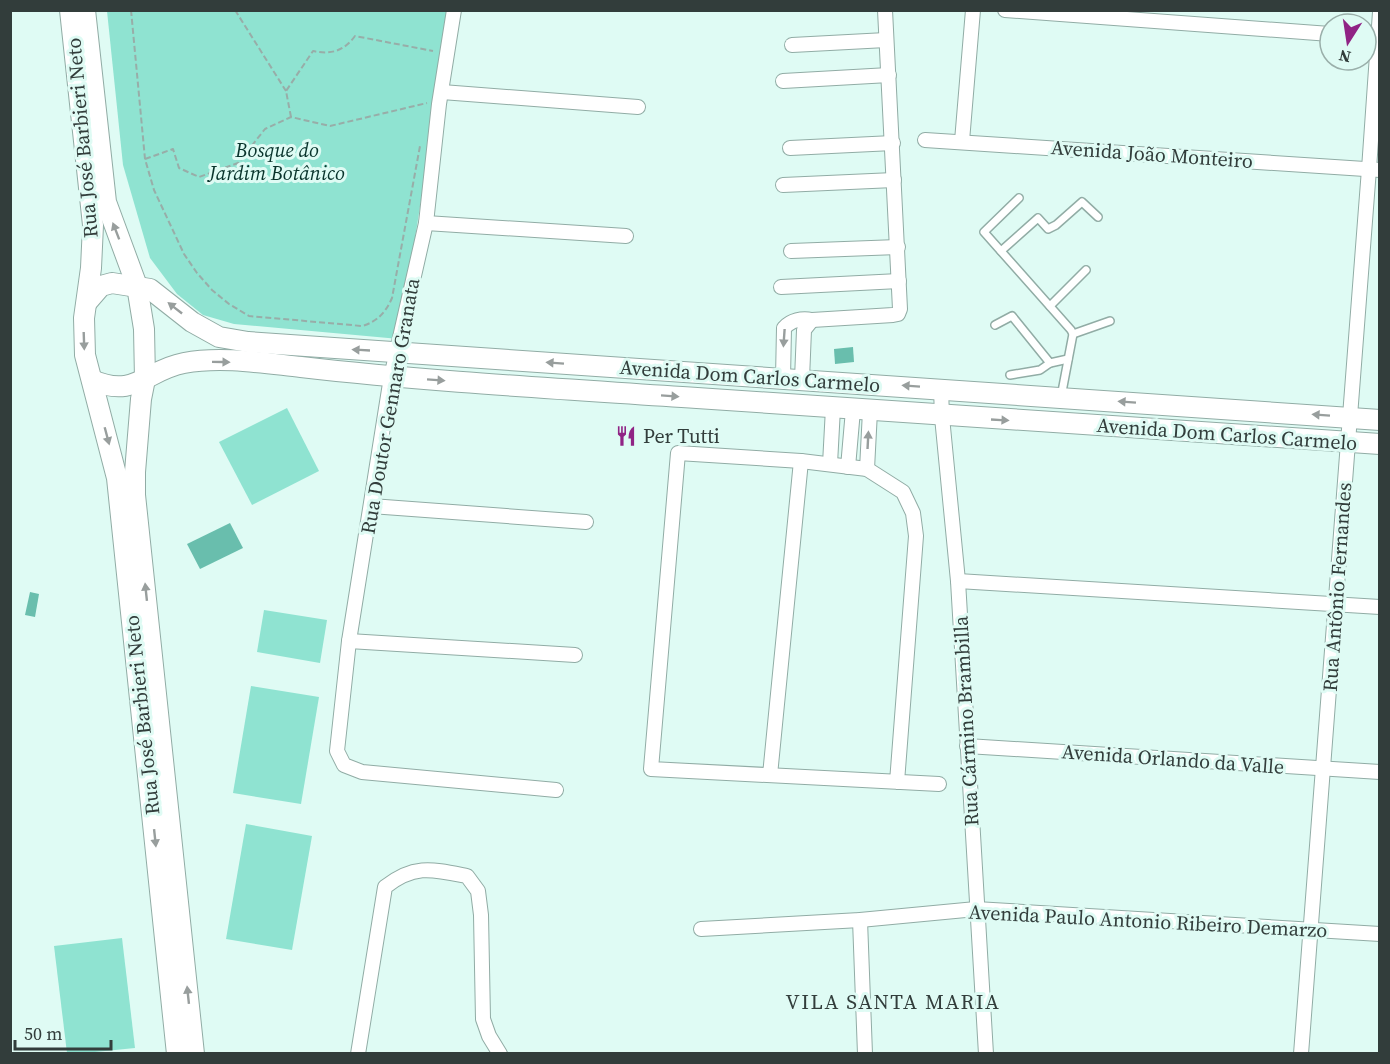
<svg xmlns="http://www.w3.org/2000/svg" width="1390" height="1064" font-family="'Source Serif 4',serif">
  <rect width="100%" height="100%" fill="#dffbf4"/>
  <!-- green -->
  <g fill="#8fe3d1">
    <path d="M107,11H451L399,339L234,324L203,315L177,294L150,258L123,165Z"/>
    <path d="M287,408L319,471L252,505L219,442Z"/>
    <path d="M264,610L327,620L320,663L257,652Z"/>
    <path d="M251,686L319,697L301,804L233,793Z"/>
    <path d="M246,824L312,836L292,950L226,939Z"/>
    <path d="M122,938L135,1048L85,1053H67L54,946Z"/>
  </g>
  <!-- water -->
  <g fill="#69bead">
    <path d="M853,347L854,362L835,364L834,349Z"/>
    <path d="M230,523L243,548L200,569L187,544Z"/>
    <path d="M30,592L39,594L35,617L25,615Z"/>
  </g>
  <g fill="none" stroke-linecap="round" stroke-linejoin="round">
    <!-- lane casing -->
    <g stroke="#91aca5" stroke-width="10">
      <g id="lane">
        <path d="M1019,198L984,232L1071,330L1073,334L1061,397"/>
        <path d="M1001,251L1038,218L1048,229L1056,225L1082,202L1098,217"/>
        <path d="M1050,306L1086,270"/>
        <path d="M995,325L1012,316L1050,363"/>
        <path d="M1073,334L1110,321"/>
        <path d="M1010,375L1040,370L1050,363L1068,359"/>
      </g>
    </g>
    <!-- street casing -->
    <g stroke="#91aca5" stroke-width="16">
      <g id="street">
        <path d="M454,10L439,104L426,223L391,377L349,641L337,751L344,765L362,772L556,790"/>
        <path d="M1005,10L1330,34"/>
        <path d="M792,45L886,40"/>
        <path d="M783,81L889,75"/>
        <path d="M442,92L638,107"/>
        <path d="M925,140L1380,170"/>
        <path d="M962,141L973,10"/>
        <path d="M790,148L893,143"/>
        <path d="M783,185L894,180"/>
        <path d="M426,223L626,236"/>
        <path d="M791,251L898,247"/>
        <path d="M781,287L899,281"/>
        <path d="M783,378L784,328C791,320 802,318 812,320L893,315L898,314L900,309L885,10"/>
        <path d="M802,379L804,330L812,320"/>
        <path d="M941,388L942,417L958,581L986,1054"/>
        <path d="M830,464L833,408"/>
        <path d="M848,467L853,410"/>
        <path d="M867,469L870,411"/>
        <path d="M371,506L586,522"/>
        <path d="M958,581L1380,607"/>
        <path d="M349,641L575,655"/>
        <path d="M967,746L1380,772"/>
        <path d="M770,775L801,461"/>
        <path d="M897,782L916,536L913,513L903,492L867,469L801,461L678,453L651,769L939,784"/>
        <path d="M860,920L865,1054"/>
        <path d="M701,929L860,920L976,909L1380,934"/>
        <path d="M358,1054L385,887C414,864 432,869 467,876L478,891L481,915L483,1019L489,1036L500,1054"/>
        <path d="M1301,1054L1369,169L1380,12"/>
      </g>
    </g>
    <!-- secondary casing -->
    <g stroke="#91aca5" stroke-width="22">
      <g id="secondary">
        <path d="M70,10L93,225L91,268L84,318L85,355L117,478L177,1054"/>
        <path d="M85,10L106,202L137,286L144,329L145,379L141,399L135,472V495L194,1054"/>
        <path d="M88,301L101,286L112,283L150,289L192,322L219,337L248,342L1380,420"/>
        <path d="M92,380C135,399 146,370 184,363C221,356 263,363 301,367C432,382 565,389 697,398C924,414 1152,429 1380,444"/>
      </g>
    </g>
    <!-- path -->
    <g stroke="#98ada8" stroke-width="2" stroke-dasharray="6 3" stroke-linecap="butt">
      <path d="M131,10L145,159L154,190L184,254L197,273L212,290L229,304L249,316L362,326C377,322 386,312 392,298L420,146"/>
      <path d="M235,10L286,91"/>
      <path d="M291,117L286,91L313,51C331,55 344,51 355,36L433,51"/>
      <path d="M145,159L173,149L179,168L199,177L238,163L265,129L291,117L330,126L427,103"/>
    </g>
    <!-- lane -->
    <use href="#lane" stroke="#fff" stroke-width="7"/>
    <!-- street -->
    <use href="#street" stroke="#fff" stroke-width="14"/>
    <!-- secondary -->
    <use href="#secondary" stroke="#fff" stroke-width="20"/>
  </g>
  <!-- one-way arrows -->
  <defs><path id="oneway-solid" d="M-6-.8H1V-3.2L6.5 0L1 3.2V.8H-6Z" transform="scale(1.5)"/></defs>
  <g fill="#989e9d">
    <use href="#oneway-solid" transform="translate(116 231) rotate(-111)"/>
    <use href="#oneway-solid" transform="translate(175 308) rotate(-142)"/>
    <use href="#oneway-solid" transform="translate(784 338) rotate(94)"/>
    <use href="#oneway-solid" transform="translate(84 341) rotate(88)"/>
    <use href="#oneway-solid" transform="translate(361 350) rotate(-177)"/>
    <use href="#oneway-solid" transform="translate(221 362) rotate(1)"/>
    <use href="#oneway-solid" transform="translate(555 363) rotate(-176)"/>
    <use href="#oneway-solid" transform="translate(436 380) rotate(4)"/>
    <use href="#oneway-solid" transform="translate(911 386) rotate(-176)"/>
    <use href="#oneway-solid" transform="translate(670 396) rotate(4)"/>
    <use href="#oneway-solid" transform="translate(1127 402) rotate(-176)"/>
    <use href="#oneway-solid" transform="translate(1321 415) rotate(-176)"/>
    <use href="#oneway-solid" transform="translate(1000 420) rotate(3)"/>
    <use href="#oneway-solid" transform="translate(107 436) rotate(75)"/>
    <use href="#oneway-solid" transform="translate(868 440) rotate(-87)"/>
    <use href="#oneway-solid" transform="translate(146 592) rotate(-96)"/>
    <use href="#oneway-solid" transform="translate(155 838) rotate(84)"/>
    <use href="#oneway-solid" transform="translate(188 995) rotate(-96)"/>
  </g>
  <!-- icons -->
  <defs>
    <g id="restaurant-bare" transform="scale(1.62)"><path d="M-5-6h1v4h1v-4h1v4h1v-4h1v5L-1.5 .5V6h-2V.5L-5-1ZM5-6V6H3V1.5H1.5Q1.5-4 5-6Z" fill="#902385" stroke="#dffbf4" stroke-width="2.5" paint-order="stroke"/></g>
  </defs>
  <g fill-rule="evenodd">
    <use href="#restaurant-bare" x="626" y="436"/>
  </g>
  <g text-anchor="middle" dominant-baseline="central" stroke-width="6" stroke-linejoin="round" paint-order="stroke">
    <!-- street labels -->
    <g font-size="20" fill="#323d3b" stroke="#dffbf4">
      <text transform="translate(82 138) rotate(-95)">Rua José Barbieri Neto</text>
      <text transform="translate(1152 154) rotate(4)">Avenida João Monteiro</text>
      <text transform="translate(750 376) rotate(4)">Avenida Dom Carlos Carmelo</text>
      <text transform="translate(390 406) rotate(-80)">Rua Doutor Gennaro Granata</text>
      <text transform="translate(1227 434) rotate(4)">Avenida Dom Carlos Carmelo</text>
      <text transform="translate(1337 587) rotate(-86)">Rua Antônio Fernandes</text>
      <text transform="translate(142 715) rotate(-96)">Rua José Barbieri Neto</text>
      <text transform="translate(966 721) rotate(-93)">Rua Cármino Brambilla</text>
      <text transform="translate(1173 759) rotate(4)">Avenida Orlando da Valle</text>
      <text transform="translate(1148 921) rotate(3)">Avenida Paulo Antonio Ribeiro Demarzo</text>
    </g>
    <!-- park labels -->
    <g font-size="20" font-style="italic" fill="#08332b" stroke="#dffbf4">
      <text x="277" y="150">Bosque do<tspan x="277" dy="23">Jardim Botânico</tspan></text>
    </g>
    <!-- poi labels -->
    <g font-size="20" fill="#323d3b" stroke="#dffbf4" text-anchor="start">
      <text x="643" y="436">Per Tutti</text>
    </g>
    <!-- neighbourhood labels -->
    <g font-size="21" letter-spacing="1.5" fill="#323d3b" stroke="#dffbf4">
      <text x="893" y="1001">VILA SANTA MARIA</text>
    </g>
  </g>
  <!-- border -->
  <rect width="1390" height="1064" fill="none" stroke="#323d3b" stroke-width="24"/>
  <!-- north arrow -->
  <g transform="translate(1348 42) rotate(192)"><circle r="28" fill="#dffbf4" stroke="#9aafaa" stroke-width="1.5"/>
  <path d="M0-4.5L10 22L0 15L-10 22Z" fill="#902385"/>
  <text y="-9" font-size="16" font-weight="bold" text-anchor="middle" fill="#323d3b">N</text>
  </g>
  <!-- scale -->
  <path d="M15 1040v9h96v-9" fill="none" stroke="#323d3b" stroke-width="3"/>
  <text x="24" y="1040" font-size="18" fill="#323d3b" stroke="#dffbf4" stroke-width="4.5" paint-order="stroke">50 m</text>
</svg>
